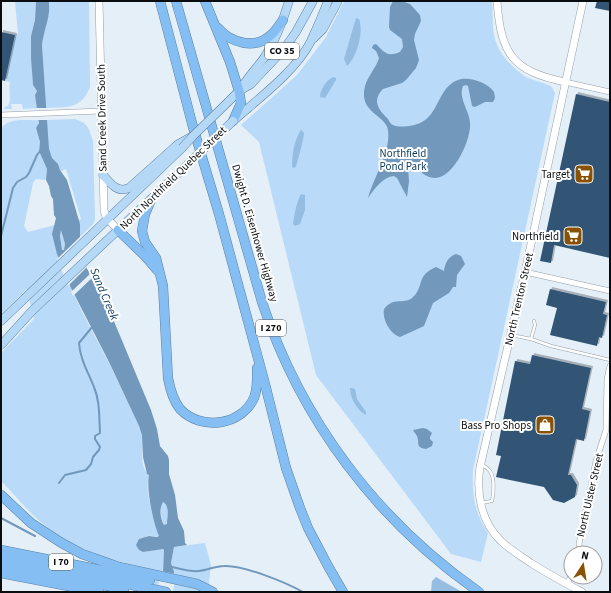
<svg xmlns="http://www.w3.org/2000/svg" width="611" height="593" font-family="'Source Sans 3',sans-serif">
  <defs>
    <filter id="shadow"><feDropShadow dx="2" dy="-2" stdDeviation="0" flood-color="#0004"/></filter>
  </defs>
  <rect width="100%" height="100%" fill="#e5eff8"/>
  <!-- green -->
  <g fill="#b9daf8">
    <path d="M15,1H36L35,20L31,36L33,85L37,91L35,95L38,108L23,109L22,104H11L12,109H5L4,107L8,106C12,99 8,90 10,82L5,81L15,35L18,34Z"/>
    <path d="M49,1H89L90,87C81,110 66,107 45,108L42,46L43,35L50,5Z"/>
    <path d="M345,1H492C493,12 492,24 494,35C497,52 512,68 526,77C534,81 544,82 552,87L555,93L473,470C472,495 474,511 488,533L481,562L451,554L316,375L259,142L241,125L297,75L326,37L342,5Z"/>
    <path d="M75,119C89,124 88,127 93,141L95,219L94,223L80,237L79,220L81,219L66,169L61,171C58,167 55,162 52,158C45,148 47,131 46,120Z"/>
    <path d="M39,120L38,126L36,128L40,142L39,151L47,169L46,180L36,179L33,183L24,226L28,232L55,225C44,247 97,339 109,363C119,384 129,405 139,426C140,429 142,432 142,435C144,448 138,466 149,475C144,494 154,517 159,536C155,537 152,535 148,536C145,537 144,539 140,538L139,550L143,552L163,548L164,550C164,564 162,578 159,592H146L142,567C96,557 60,544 26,508C18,499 10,490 1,481V353L34,319L27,289L1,314V129C8,117 27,121 39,120Z"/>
    <path d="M61,229L65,244L64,250H62L60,236Z"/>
    <path d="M163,502L167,507V525H164C161,518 159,508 163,502Z"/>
    <path d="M205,543L211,565L209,582L211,592H171V563L174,547Z"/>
  </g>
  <!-- forest -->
  <g fill="#95bde2">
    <path d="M356,18L359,19C364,32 357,57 347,66L344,59Z"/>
    <path d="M333,77L336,78V80L325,98L320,97C320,89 327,80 333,77Z"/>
    <path d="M301,130L304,133C304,137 297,165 295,168L292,167C292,154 294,141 301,130Z"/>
    <path d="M301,194L305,195V210L300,224L295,226L293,224C295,213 296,203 301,194Z"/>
    <path d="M350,388H352L355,389L357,399L366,412V415C357,411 350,397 350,388Z"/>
    <path d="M436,577L462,592H431L432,581Z"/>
  </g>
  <!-- water -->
  <g fill="#7298bc" fill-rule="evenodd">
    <path d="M36,1H49C51,17 43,31 42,46L49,149L52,158L58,164L60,170L67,180L80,224V240L81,251L87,269L98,283L151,410L157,429L160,446L168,456L169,460V474L175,495L178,518L184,531L185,543L187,545L174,547L171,563L174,572L171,592L163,572L164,550L163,549L143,552L139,550L136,545L139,539L149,536L157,537L159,536C153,522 146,489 149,475L147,474L143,457L142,435L139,426L109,362L71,288L57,254L52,234L56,218L54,215L53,199L51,196L49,186L46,180L47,169L39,151L40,142L36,128L39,123L35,95L37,91L33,85L31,58V36L35,20ZM61,230L65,244L64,250H62L60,236ZM163,502C170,506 167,517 167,524L164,525C160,518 159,509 163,502Z"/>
    <path d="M393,1H402L410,4L420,15L421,21L415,34L414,40L419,60L416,68L406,80L402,83L383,89C372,100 378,109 387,118C389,120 390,124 393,125C399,128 414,126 420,123C439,115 438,87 458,80C469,76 488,83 494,92L495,98L493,102H485L475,107L472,106L468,86L466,85L463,86C458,98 469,110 470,122C472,138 454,178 435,178C424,178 420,169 411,165L408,168L409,181L407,197L397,178L394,176C383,177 374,189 368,198C374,176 391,152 388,130C386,115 358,113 365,86C368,76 376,68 379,58L376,51L372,48L373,45L376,44C385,53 387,57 400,52L403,47L402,39L390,30L389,27L390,7Z"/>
    <path d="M456,254L461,256L465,264L457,275L456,287H453L449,293L433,303L424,326L400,337C390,334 382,319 384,309C395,296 402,305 412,298C425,287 415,276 436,267L444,271C445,263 448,257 456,254Z"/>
    <path d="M423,428L427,429L432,433L430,437V439L433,442L432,446L426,449C415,447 420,444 417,436C416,434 414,432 413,430Z"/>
  </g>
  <!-- pier -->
  <g fill="#e5eff8">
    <path d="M36,108H47L48,120H37Z"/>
    <path d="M82,235L83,251L88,266L68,286L57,259Z"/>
    <path d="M91,273L94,276L73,296L71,292Z"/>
    <path d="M161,571L176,574L173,592H157Z"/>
  </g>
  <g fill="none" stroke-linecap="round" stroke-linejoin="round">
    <!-- stream -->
    <g stroke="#7298bc" stroke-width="2">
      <path d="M1,236L13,188L17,182L26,177L29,173L37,155L41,150"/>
      <path d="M59,483L65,475L86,470L91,464L93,457L99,450L100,447L95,439V436L100,433C99,417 100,401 94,387C88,372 80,359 79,343L93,326"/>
      <path d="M1,518L35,536"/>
      <path d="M172,567C181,569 190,572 199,571C208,570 215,566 224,566C243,565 285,582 303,592"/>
    </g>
  </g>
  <!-- building -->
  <g fill="#305575" filter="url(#shadow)">
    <path d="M597,1H610V11L595,8Z"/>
    <path d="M1,32L15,35L5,81L1,80Z"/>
    <path d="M576,94L610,102V258L554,245L551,263L540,261Z"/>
    <path d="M550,289L606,302L603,314L607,315L602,338L599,337L597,346L550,335L557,308L546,305Z"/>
    <path d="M532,355L591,368L582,409L590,411L584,441L576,439L568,475H571L577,485L575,497L564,503L553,500L544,487L496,477L501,456L496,455L515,361L530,364Z"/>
  </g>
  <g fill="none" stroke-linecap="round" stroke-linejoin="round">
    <!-- lane casing -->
    <g stroke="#959ea7" stroke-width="3.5">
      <g id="lane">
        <path d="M511,335L531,339L535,325L534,321"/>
        <path d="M531,339L551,346L610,360"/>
        <path d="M481,464C483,466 487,467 489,470C495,476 494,493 492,501L481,503"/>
      </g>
    </g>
    <!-- street casing -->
    <g stroke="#959ea7" stroke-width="6">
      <g id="street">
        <path d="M565,82L610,92"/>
        <path d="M1,115L101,111"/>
        <path d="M525,272L610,291"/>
        <path d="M580,553L579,544L596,461L606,430L607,379L610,366"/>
        <path d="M567,584L571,576"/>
      </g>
    </g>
    <!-- secondary casing -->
    <g stroke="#959ea7" stroke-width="8">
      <g id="secondary">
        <path d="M99,1L104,210L106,217L118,230"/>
        <path d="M497,1C501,54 512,71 565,82"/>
        <path d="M582,592C565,583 548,574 531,563C521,556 510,550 501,541C481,522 476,493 480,467L525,272L583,1"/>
      </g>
    </g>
    <!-- primary casing -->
    <g stroke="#5a80a3" stroke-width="9">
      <g id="primary">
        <path d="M314,38L323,29L338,1"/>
        <path d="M240,90C247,78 256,69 264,58C276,40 283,21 289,1"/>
        <path d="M228,102L239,91L251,84L284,49L296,32L313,1"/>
        <path d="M233,121C258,99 296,71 311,41C317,28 323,14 328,1"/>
        <path d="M103,175C111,184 117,193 129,188L177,145L191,137"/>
        <path d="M1,321L182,148"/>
        <path d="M1,345L32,311L187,165"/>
      </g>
    </g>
    <!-- highway casing -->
    <g stroke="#5a80a3" stroke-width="10">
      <g id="highway">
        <path d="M160,1L193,127L219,214L265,384L286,468L300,508L308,528L328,566L343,592"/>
        <path d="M176,1L262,302C301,420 377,521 479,592"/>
        <path d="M205,1L230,62L239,91L241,103L233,121"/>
        <path d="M218,28C231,43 255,50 271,35C276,31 279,25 283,20"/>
        <path d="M151,200L145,214L142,231L145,242L156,258L163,286L168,378C170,389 173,400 180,409C201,431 241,426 254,398C258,388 257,378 257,368"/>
        <path d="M118,230L145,256L157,270"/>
        <path d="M1,495L31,523L60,542L82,554L119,567L197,584L213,592"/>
        <path d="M1,550L150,580"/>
        <path d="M1,558L166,592"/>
        <path d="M1,566L124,589"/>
        <path d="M1,573L99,592"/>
      </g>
    </g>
    <!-- lane -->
    <use href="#lane" stroke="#fff" stroke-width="2.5"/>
    <!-- street -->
    <use href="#street" stroke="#fff" stroke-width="5"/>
    <!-- secondary -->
    <use href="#secondary" stroke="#fff" stroke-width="7"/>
    <!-- primary -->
    <use href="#primary" stroke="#b6d8f7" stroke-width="8"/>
    <!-- highway -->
    <use href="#highway" stroke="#85bef2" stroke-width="9"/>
    <!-- primary-bridge casing -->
    <g stroke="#5a80a3" stroke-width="9" stroke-linecap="butt">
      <g id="primary-bridge">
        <path d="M182,148L193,136L228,102"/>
        <path d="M187,165L233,121"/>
      </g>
    </g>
    <!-- primary-bridge -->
    <use href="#primary-bridge" stroke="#b6d8f7" stroke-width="8"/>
  </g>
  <!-- icons -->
  <defs>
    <g id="supermarket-square" transform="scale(1)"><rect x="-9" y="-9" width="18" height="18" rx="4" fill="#895202" stroke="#fff"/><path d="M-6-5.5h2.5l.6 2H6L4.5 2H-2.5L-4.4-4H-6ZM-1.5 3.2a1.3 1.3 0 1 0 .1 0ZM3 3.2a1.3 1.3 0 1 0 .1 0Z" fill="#fff"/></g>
    <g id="shop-square" transform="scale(1)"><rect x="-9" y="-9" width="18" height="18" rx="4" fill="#895202" stroke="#fff"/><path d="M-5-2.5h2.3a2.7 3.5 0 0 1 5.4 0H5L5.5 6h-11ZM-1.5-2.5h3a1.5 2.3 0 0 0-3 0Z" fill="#fff"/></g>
  </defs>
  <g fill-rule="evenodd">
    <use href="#supermarket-square" x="584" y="174"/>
    <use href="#supermarket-square" x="573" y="236"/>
    <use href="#shop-square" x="545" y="425"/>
  </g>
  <g text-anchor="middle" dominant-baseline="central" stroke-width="4" stroke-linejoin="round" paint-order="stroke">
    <!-- shield labels -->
    <g fill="#fff" stroke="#545658" stroke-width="1">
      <rect x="265" y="43" width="34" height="16" rx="3"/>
      <rect x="256" y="320" width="30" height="16" rx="3"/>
      <rect x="49" y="554" width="24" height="16" rx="3"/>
    </g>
    <g font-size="10" font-weight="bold" fill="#0a0d10">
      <text x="282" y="51">CO 35</text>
      <text x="271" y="328">I 270</text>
      <text x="61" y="562">I 70</text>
    </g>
    <!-- street labels -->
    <g font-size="11" fill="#0a0d10" stroke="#fff">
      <text transform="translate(102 118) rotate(-91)">Sand Creek Drive South</text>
      <text transform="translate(173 178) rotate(-44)">North Northfield Quebec Street</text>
      <text transform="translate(255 233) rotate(74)">Dwight D. Eisenhower Highway</text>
      <text transform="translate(519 299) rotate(-77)">North Trenton Street</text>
      <text transform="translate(590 495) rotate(-77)">North Ulster Street</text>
    </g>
    <!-- park labels -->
    <g font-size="11" fill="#123f63" stroke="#fff">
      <text x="403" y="153">Northfield<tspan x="403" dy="13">Pond Park</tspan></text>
    </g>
    <!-- poi labels -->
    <g font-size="11" fill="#0a0d10" stroke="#fff" text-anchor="end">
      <text x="570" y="174">Target</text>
      <text x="559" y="236">Northfield</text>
      <text x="531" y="425">Bass Pro Shops</text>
    </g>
    <!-- water labels -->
    <g font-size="12" font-style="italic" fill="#0e3c5f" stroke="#fff">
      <text transform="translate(104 294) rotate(67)">Sand Creek</text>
    </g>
  </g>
  <!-- border -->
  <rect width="611" height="593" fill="none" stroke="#0a0d10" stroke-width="4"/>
  <!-- north arrow -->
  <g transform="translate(583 565) rotate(12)"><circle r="19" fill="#ffffff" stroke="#9d9e9f"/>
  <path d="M0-3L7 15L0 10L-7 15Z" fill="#895202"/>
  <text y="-6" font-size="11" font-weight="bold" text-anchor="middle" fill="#0a0d10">N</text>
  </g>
</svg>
